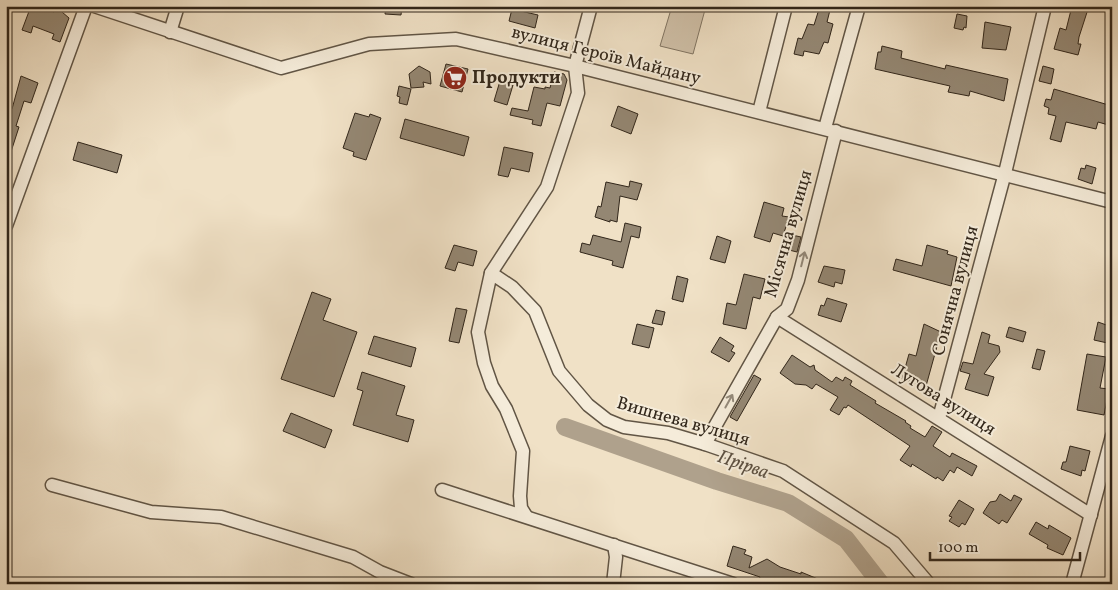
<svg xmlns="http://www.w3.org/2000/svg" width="1118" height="590" font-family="Vollkorn,serif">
  <rect width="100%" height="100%" fill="#f0e1c6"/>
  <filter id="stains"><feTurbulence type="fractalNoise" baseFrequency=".004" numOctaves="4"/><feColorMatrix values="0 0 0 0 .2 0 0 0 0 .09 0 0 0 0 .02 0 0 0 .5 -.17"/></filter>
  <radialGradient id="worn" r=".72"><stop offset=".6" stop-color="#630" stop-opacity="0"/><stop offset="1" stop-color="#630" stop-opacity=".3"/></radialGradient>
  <!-- green -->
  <path fill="#d0c1a9" stroke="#807462" d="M672,6H706L693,54L660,46Z"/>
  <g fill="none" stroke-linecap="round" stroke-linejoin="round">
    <!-- river -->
    <path stroke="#afa18c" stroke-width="18" d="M565,427L717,481L788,503L846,539L881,584"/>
  </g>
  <!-- building -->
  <g fill="#948773" stroke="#31261a">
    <path d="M31,6H39L54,12L56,6H65L62,12L69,18L60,42L52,39L54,34L33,26L31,33L22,30Z"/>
    <path d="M386,6H402L401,15L385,14Z"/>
    <path d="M820,6H831L827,22L833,24L828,43L824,42L819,54L804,51L803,56L794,54L798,38L802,39L808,24L814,25Z"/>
    <path d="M1072,6H1089L1079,37L1078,44H1081L1078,55L1054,49L1060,28L1066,30Z"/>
    <path d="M512,9L538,15L535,28L509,21Z"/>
    <path d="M957,14L967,16L966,28L964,27L963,30L954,28Z"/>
    <path d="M985,22L1011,27L1006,50L982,48Z"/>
    <path d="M882,46L902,51L901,58L945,69L946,65L1008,79L1004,101L970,91L969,96L948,92L950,86L875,69L878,52H881Z"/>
    <path d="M446,64L468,69L462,92L440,86Z"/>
    <path d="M419,66L430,72L431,84L423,82L424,87L411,88L409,74Z"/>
    <path d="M1043,66L1054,69L1051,84L1039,81Z"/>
    <path d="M554,72L564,74L567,80L560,106L547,103L541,126L532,124L533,120L510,115L512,108L528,111L534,87L545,89V87L550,88Z"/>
    <path d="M21,76L38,83L31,103L24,101L16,126L19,127L8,161L6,113L8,108L12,109Z"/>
    <path d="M500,81L513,85L507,105L494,101Z"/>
    <path d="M399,86L411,89L407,105L399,103L400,97L397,96Z"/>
    <path d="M1054,89L1112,106V126L1098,122L1096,129L1066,122L1061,142L1050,139L1056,116L1048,114L1049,108L1044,106L1046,99L1051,100Z"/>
    <path d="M618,106L638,114L631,134L611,126Z"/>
    <path d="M355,113L369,117L370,114L381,118L366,160L353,156L354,152L343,148Z"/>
    <path d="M405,119L469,137L464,156L400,138Z"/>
    <path d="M78,142L122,155L117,173L73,160Z"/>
    <path d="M504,147L533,153L529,172L511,168L508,177L498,175Z"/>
    <path d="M1086,165L1096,168L1092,184L1078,179L1081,168L1085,169Z"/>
    <path d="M630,181L642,184L637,200L620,196L617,222L610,220V222L595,217L598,206L601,207L606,182L629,187Z"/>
    <path d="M764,202L784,208L782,216L789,217L783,236L773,233L770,242L754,237Z"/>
    <path d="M625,223L641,227L639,238L631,236L623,268L612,265L613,261L580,252L582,243L590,245L593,235L621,242Z"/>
    <path d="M792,235L801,237L797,252L789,250Z"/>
    <path d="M717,236L731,241L725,263L710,259Z"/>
    <path d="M454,245L477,251L473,266L458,262L455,271L445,268Z"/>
    <path d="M927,245L948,251L947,254L957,257L951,286L893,270L896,259L922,266Z"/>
    <path d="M824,266L845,270L842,284L835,282L834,287L818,282Z"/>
    <path d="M744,274L765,279L760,299L753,297L746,329L723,324L727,303L736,305Z"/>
    <path d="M677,276L688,279L683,302L672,299Z"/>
    <path d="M312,292L331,299L323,320L357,332L334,397L281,379Z"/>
    <path d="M827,298L847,304L841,322L818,315L821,305L824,306Z"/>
    <path d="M456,308L467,310L459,343L449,341Z"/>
    <path d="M656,310L665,312L662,325L652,323Z"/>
    <path d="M1098,322L1112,327V344L1094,340Z"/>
    <path d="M637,324L654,328L649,348L632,344Z"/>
    <path d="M924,324L941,332L926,386L902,379L909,354L916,356Z"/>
    <path d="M1009,327L1026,332L1023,342L1006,337Z"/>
    <path d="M982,332L990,335L988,343L999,346L1000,352L984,374L994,377L988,396L965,389L970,374L960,371L963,362L973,364Z"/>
    <path d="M374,336L416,348L411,367L368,354Z"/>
    <path d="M720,337L734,346L731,351L735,353L729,362L711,352Z"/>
    <path d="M1037,349L1045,351L1040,370L1032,368Z"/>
    <path d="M1087,354L1106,357L1100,388L1109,389L1104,415L1077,410Z"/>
    <path d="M792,355L810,367L814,365L815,370L832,382L836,377L843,381L845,377L852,381L850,385L876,401L875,403L906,421L905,422L911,426L910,428L925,437L932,426L942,432L933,446L950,457L952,453L977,466L972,476L957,467L954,473L950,470L943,481L937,477L936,479L912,464L911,467L900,460L910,446L848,405L846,408L844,407L839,415L830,410L838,397L816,384L812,389L806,385L795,384L780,373Z"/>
    <path d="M362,372L405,386L396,415L414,420L408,442L353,425L363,391L357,389Z"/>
    <path d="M754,375L761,379L737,421L730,417Z"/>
    <path d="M291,413L332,430L325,448L283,431Z"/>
    <path d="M1070,446L1090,451L1085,471L1082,470L1081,476L1061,469L1063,462H1066Z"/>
    <path d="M1000,494L1011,501L1014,495L1022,499L1007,523L1002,520L999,524L983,513L990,502L996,501Z"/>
    <path d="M959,500L974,509L965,525L962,523L959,527L949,521L952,517L949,516Z"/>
    <path d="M1036,522L1048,529L1049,525L1071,538L1063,555L1047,548L1048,545L1029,534Z"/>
    <path d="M733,546L746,550L744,554L752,557L749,568L767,559L780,567L801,574V572L830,584L758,582L760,577L727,566Z"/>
  </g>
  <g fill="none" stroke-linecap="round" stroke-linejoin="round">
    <!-- minor casing -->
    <g stroke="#615545" stroke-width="15">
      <g id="minor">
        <path d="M94,6L281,68L369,44L456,39L575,66L1112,202"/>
        <path d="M170,32L178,6"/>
        <path d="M759,112L786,6"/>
        <path d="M825,128L859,6"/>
        <path d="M6,226L86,6"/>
        <path d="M491,273L512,287L535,311L559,371L588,405L607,420L624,427L668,433L705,444L783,471L894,543L929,584"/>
        <path d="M777,317L1091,515"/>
        <path d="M939,418L1005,173L1045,6"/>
        <path d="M705,444L777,317L787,309L798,280L836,131"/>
        <path d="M52,485L151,512L221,517L353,557L380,572L411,584"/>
        <path d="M442,490L733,584"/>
        <path d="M526,516L521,508L520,496L523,451L506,409L492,386L484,363L478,332L491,273L547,187L578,93L575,66L591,6"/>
        <path d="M613,584L616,557L614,545"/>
        <path d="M1072,584L1112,436"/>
      </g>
    </g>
    <!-- minor -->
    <use href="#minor" stroke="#f5ecda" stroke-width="12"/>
  </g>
  <!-- one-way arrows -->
  <defs><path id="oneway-shaft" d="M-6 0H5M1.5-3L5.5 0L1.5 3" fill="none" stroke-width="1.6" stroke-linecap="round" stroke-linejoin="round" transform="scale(1.25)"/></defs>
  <g stroke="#93897a">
    <use href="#oneway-shaft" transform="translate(803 259) rotate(-76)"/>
    <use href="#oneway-shaft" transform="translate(729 401) rotate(-61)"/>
  </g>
  <!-- icons -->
  <defs>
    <g id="supermarket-disc" transform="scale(1.25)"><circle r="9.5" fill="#8f2418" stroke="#f5ecda"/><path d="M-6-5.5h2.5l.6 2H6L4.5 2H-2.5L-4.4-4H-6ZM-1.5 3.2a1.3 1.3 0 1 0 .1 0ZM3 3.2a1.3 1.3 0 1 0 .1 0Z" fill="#fff"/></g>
  </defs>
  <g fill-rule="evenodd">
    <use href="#supermarket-disc" x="455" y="78"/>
  </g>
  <g text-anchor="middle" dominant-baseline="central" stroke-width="4" stroke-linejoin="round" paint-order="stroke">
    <!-- street labels -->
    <g font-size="18" fill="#31261a" stroke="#f5ecda">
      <text transform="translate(606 56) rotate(14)">вулиця Героїв Майдану</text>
      <text transform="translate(789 234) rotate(-74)">Місячна вулиця</text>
      <text transform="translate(956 291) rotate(-75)">Сонячна вулиця</text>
      <text transform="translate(943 400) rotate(32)">Лугова вулиця</text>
      <text transform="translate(683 422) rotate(16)">Вишнева вулиця</text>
    </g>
    <!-- poi labels -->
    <g font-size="18" font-weight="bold" fill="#31261a" stroke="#f5ecda" text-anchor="start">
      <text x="472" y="78">Продукти</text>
    </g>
    <!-- water labels -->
    <g font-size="19" font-style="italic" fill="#5d5142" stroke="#f5ecda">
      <text transform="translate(743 465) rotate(19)">Прірва</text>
    </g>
  </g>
  <!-- margin -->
  <rect width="1118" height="590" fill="none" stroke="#f0e1c6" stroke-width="25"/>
  <rect x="8" y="8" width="1103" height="575" fill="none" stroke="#31261a" stroke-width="2.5"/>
  <rect x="12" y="12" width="1093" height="565" fill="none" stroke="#31261a"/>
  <!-- scale -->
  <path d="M930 552v8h150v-8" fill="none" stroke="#31261a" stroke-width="2.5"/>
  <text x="938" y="552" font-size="15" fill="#31261a" stroke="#f5ecda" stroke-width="4" paint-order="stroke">100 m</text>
  <rect width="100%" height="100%" filter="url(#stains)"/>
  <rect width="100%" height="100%" fill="url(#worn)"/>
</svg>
